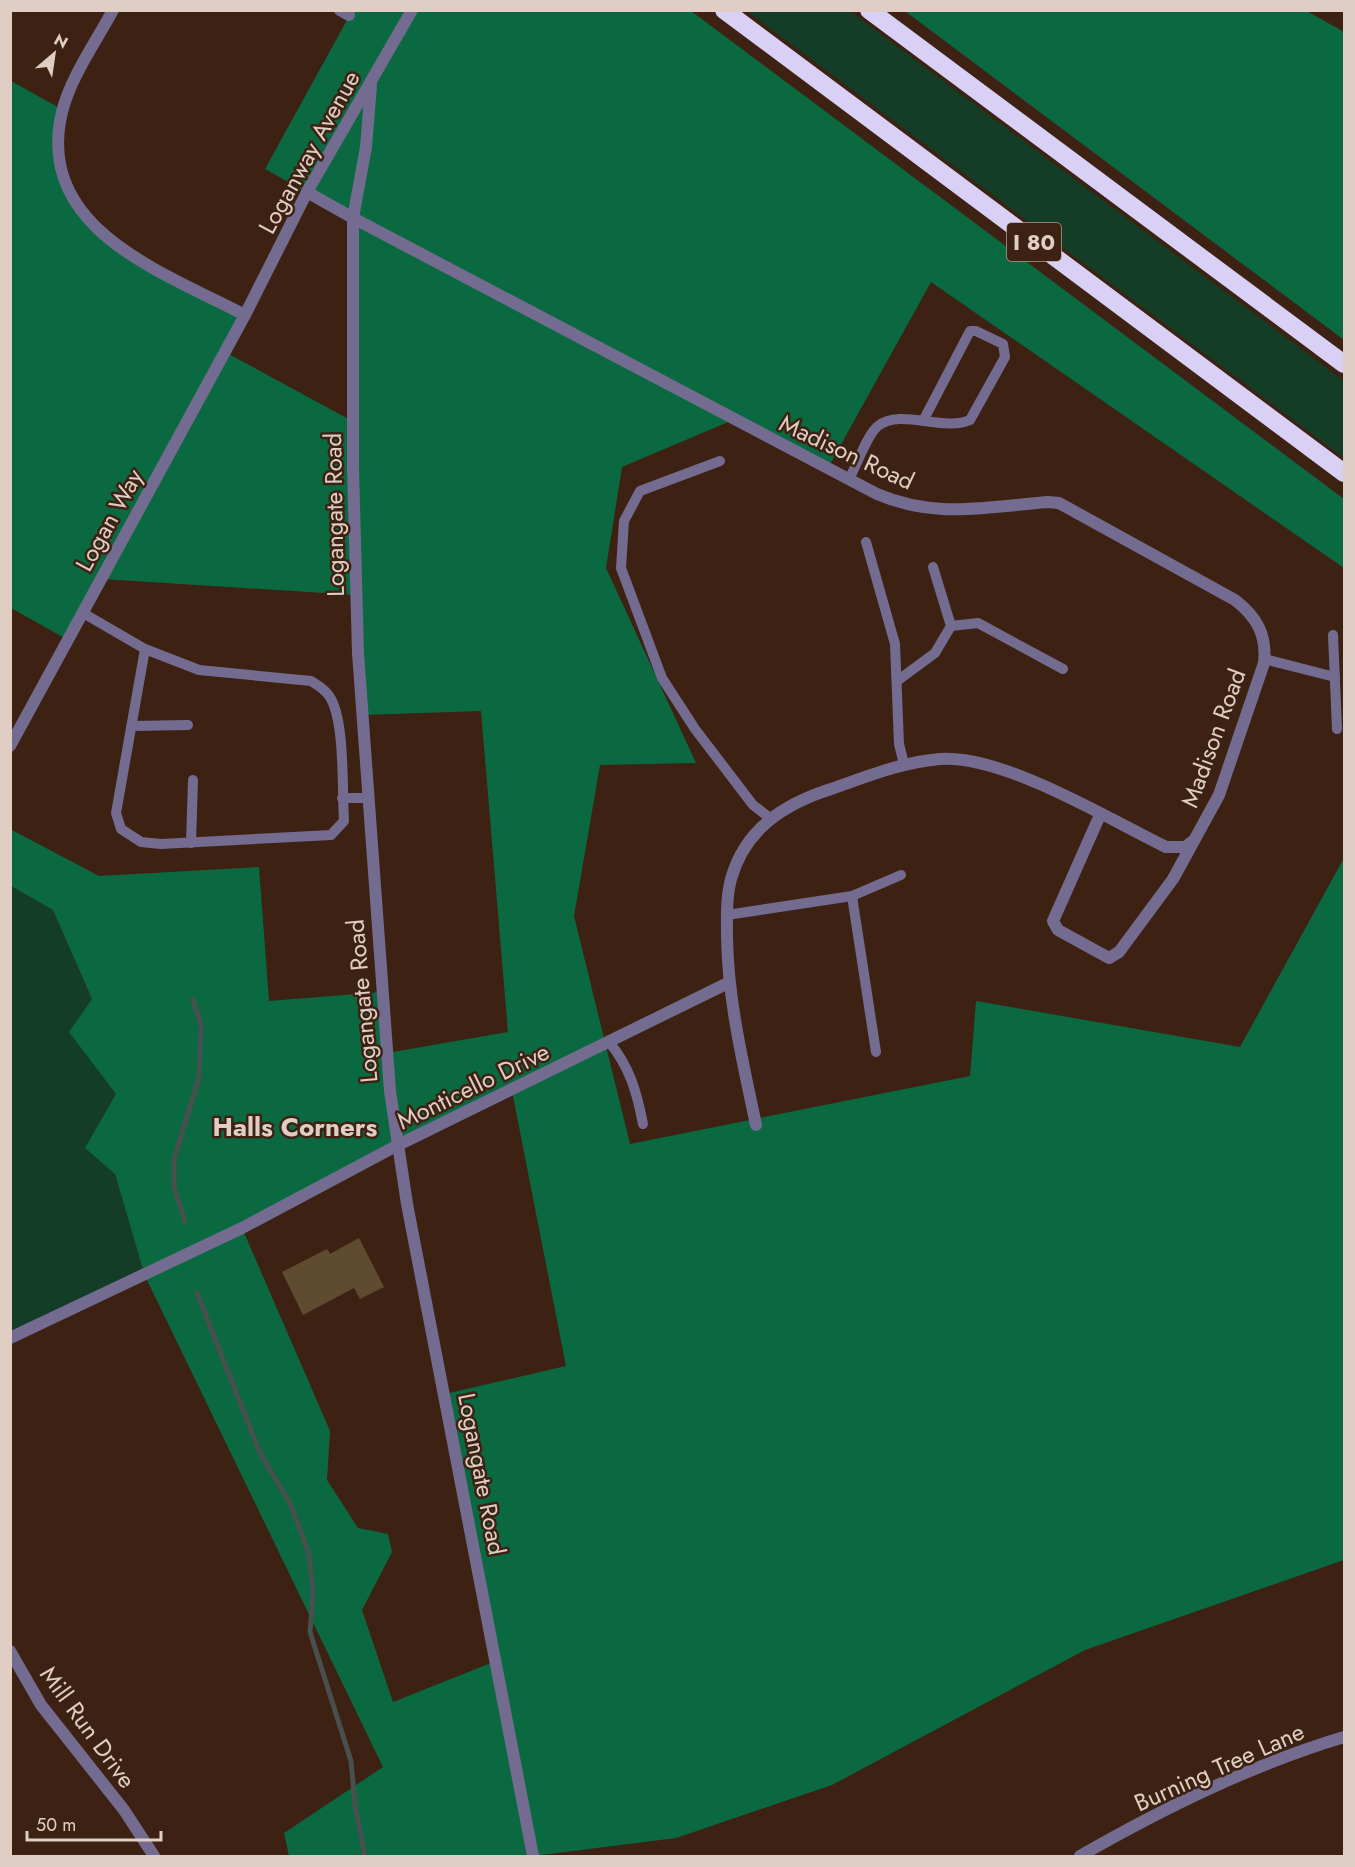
<svg xmlns="http://www.w3.org/2000/svg" width="1355" height="1867" font-family="Jost,sans-serif">
  <rect width="100%" height="100%" fill="#3d2213"/>
  <!-- green -->
  <g fill="#143d28">
    <path d="M747,11H850L1344,381V458Z"/>
    <path d="M11,886L53,910L92,999L69,1032L116,1094L85,1148L115,1174L145,1276L11,1338Z"/>
  </g>
  <!-- forest -->
  <g fill="#0b6941" fill-rule="evenodd">
    <path d="M1305,10L1344,32V340L905,11Z"/>
    <path d="M352,11H691L1344,499V568L931,282L828,468L733,420L622,467L606,568L696,763L600,765L574,916L630,1144L970,1076L976,1001L1240,1047L1344,858V1560L1085,1650L832,1785L676,1838L533,1856H289L284,1833L383,1767L145,1276L115,1174L85,1148L116,1094L69,1032L92,999L53,910L11,886L10,829L99,876L259,867L269,1001L382,992L387,1053L508,1032L481,711L361,715L356,595L102,579L68,640L11,608V81L63,110L60,164L94,228L245,315L225,352L352,421L353,218L265,169ZM512,1091L566,1366L445,1394L496,1661L393,1702L362,1610L392,1552L388,1534L358,1528L327,1480L330,1431L242,1228Z"/>
  </g>
  <g fill="none" stroke-linecap="round" stroke-linejoin="round">
    <!-- stream -->
    <g stroke="#47504d" stroke-width="5">
      <path d="M185,1221L174,1187V1159L199,1078L201,1025L193,1000"/>
      <path d="M197,1293L260,1453L291,1505L309,1554L313,1593L310,1632L351,1761L355,1805L365,1856"/>
    </g>
  </g>
  <!-- building -->
  <path fill="#5f4c30" d="M359,1238L384,1287L360,1299L354,1288L303,1315L282,1272L327,1249L330,1254Z"/>
  <g fill="none" stroke-linecap="round" stroke-linejoin="round">
    <!-- service -->
    <g stroke="#746b90" stroke-width="10">
      <path d="M720,461L640,491L624,521L621,568L662,678L695,729L753,805L770,818"/>
      <path d="M849,479C856,467 868,433 878,426C900,408 944,432 970,420L1005,357L1003,344L976,331H970L923,421"/>
      <path d="M866,542L895,644L899,744L904,764"/>
      <path d="M83,613L145,649L199,670L311,681C319,686 327,691 331,699C345,724 342,790 344,821L331,835L161,844L141,842L121,829L116,813L145,649"/>
      <path d="M951,626L978,623L1063,669"/>
      <path d="M1333,635L1337,729"/>
      <path d="M1264,659L1335,677"/>
      <path d="M897,681L935,653L951,626L933,567"/>
      <path d="M132,726L188,725"/>
      <path d="M342,798H367"/>
      <path d="M191,843L193,780"/>
      <path d="M852,896L901,875"/>
      <path d="M727,915L852,896L876,1052"/>
      <path d="M609,1042C630,1067 637,1093 643,1124"/>
    </g>
    <!-- minor -->
    <g stroke="#746b90" stroke-width="12">
      <path d="M113,10C96,42 71,76 62,112C34,229 163,272 245,315"/>
      <path d="M340,10L349,15"/>
      <path d="M353,218L877,494C935,519 987,507 1048,502L1059,503L1235,600C1257,617 1267,635 1264,663L1219,795L1173,879L1119,952L1109,958L1058,930L1053,921L1100,815"/>
      <path d="M756,1125C743,1063 728,1001 727,937C727,918 726,898 731,879C745,829 784,804 831,789C866,777 902,762 940,759C1004,755 1107,818 1166,847H1185L1193,841"/>
      <path d="M10,1338L242,1228L398,1145L728,983"/>
      <path d="M10,1651L41,1705L124,1810L154,1856"/>
      <path d="M1080,1856C1164,1808 1251,1765 1344,1737"/>
    </g>
    <!-- tertiary -->
    <g stroke="#746b90" stroke-width="12">
      <path d="M307,192L353,218V468L358,653L390,1091L407,1204L533,1856"/>
      <path d="M353,218L366,147L371,85"/>
      <path d="M10,746L245,315L307,192L412,10"/>
    </g>
    <!-- motorway -->
    <g stroke="#d9d0f5" stroke-width="18">
      <path d="M724,10L1344,473"/>
      <path d="M869,10L1344,364"/>
    </g>
  </g>
  <g text-anchor="middle" dominant-baseline="central" stroke-width="5" stroke-linejoin="round" paint-order="stroke">
    <!-- shield labels -->
    <rect fill="#3d2213" stroke="#af9a8f" stroke-width="1.5" x="1007" y="223" width="54" height="38" rx="4.5"/>
    <g font-size="22" font-weight="bold" fill="#e0cec4">
      <text x="1034" y="242">I 80</text>
    </g>
    <!-- street labels -->
    <g font-size="24" fill="#e0cec4" stroke="#3d2213">
      <text transform="translate(309 152) rotate(-61)">Loganway Avenue</text>
      <text transform="translate(847 452) rotate(25)">Madison Road</text>
      <text transform="translate(334 515) rotate(-91)">Logangate Road</text>
      <text transform="translate(109 520) rotate(-61)">Logan Way</text>
      <text transform="translate(1213 738) rotate(-70)">Madison Road</text>
      <text transform="translate(362 1001) rotate(-95)">Logangate Road</text>
      <text transform="translate(473 1086) rotate(-26)">Monticello Drive</text>
      <text transform="translate(482 1474) rotate(79)">Logangate Road</text>
      <text transform="translate(88 1727) rotate(54)">Mill Run Drive</text>
      <text transform="translate(1219 1767) rotate(-24)">Burning Tree Lane</text>
    </g>
    <!-- neighbourhood labels -->
    <g font-size="26" font-weight="bold" fill="#e0cec4" stroke="#3d2213">
      <text x="295" y="1127">Halls Corners</text>
    </g>
  </g>
  <!-- border -->
  <rect width="1355" height="1867" fill="none" stroke="#e0cec4" stroke-width="24"/>
  <!-- north arrow -->
  <g transform="translate(54 54) rotate(29)" stroke="#3d2213" stroke-width="4.5" paint-order="stroke">
  <path d="M0-4.5L10 22L0 15L-10 22Z" fill="#e0cec4"/>
  <text y="-9" font-size="16" font-weight="bold" text-anchor="middle" fill="#e0cec4">N</text>
  </g>
  <!-- scale -->
  <path d="M27 1831v9h134v-9" fill="none" stroke="#e0cec4" stroke-width="3"/>
  <text x="36" y="1831" font-size="18" fill="#e0cec4" stroke="#3d2213" stroke-width="4.5" paint-order="stroke">50 m</text>
</svg>
